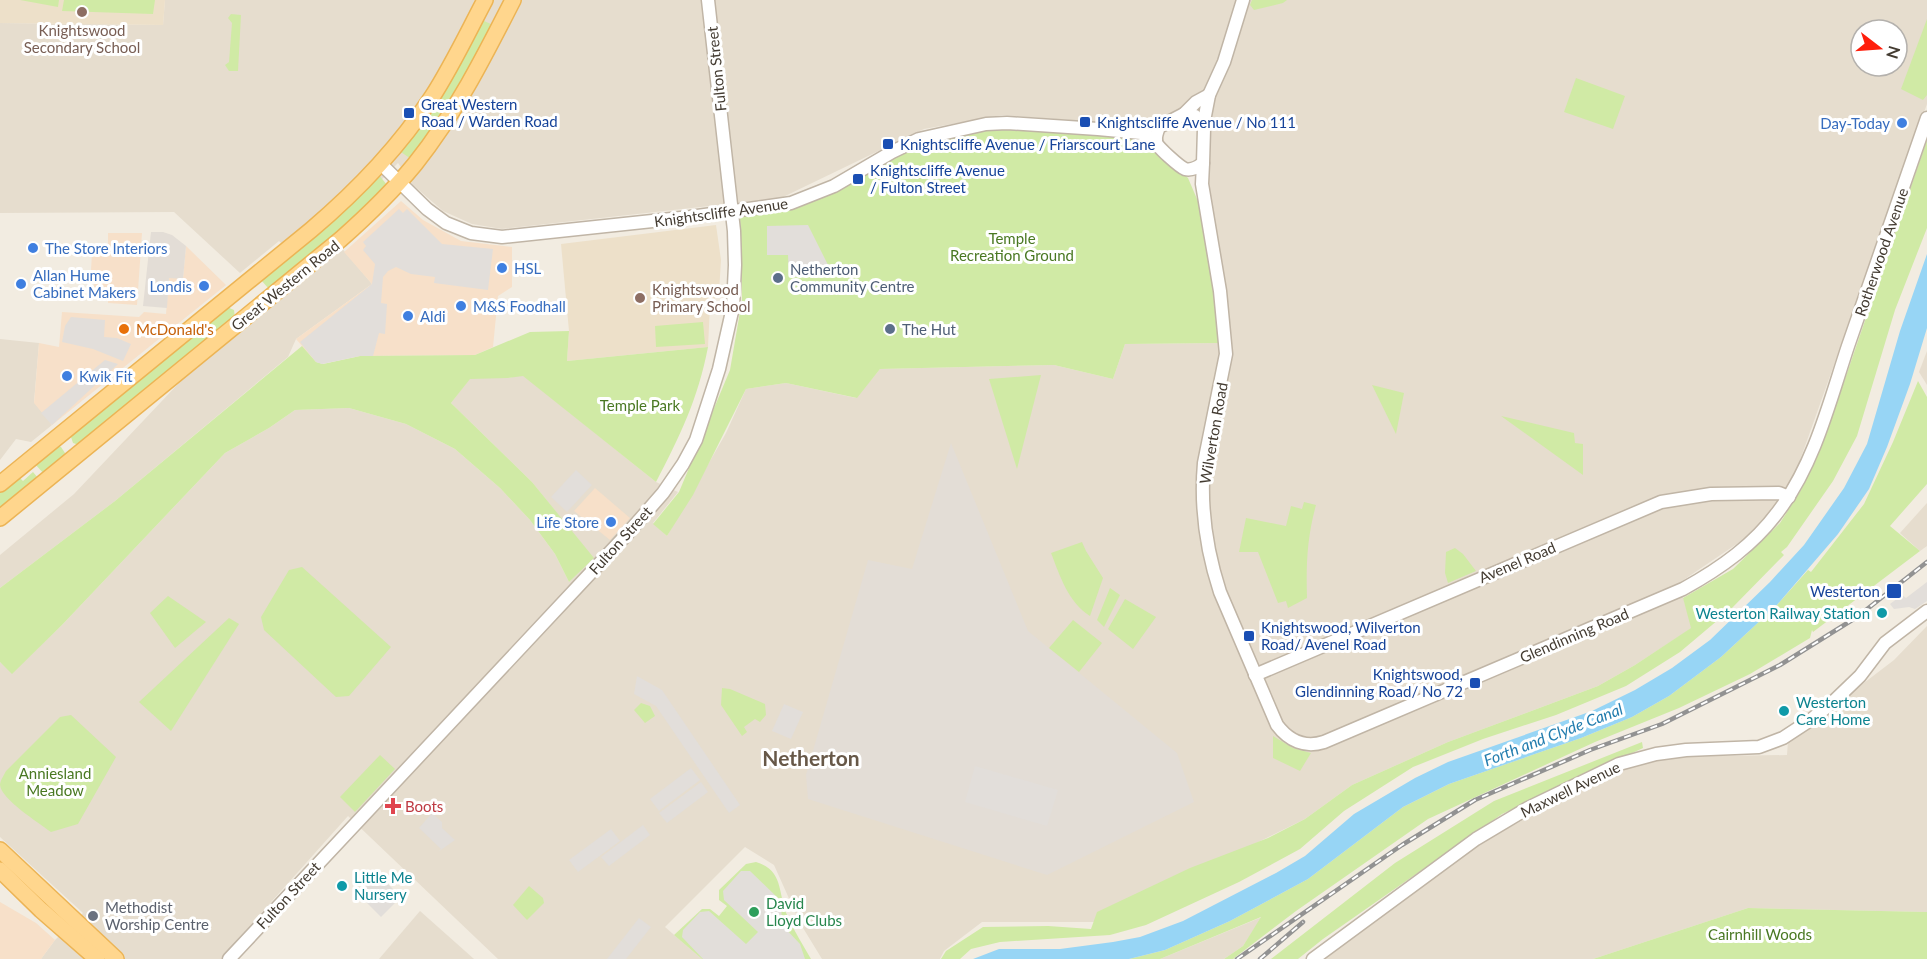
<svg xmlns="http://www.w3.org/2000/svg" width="1927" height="959" font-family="Lato,sans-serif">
  <rect width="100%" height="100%" fill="#f2ece1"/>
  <!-- residential -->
  <g fill="#e6ddce" fill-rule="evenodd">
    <path d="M165,0H1927V104L1789,491L1747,537L1679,583L1692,628L1635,665L1598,686L1448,742L1352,785L1305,819L1097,922H982L944,951L940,959H822L800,923L774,865L745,847L665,927L702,959H498L348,816L224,955L229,959H41L55,940L83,913L0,837V662L12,673L62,625L225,453L269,428L295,410L349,408L406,424L455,449L500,488L530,520L555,554L569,582L593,558L532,482L451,403L470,378H508L523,375L656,482L678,492L653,523L667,536L726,433L746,389L786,383L856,398L880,369L1054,365L1113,379L1125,344L1220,343L1203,213L1208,133L1196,105L1151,126L1002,115L924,129L781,198L502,229L472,224L443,211L413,185L398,163L329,233L372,284L296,339L288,357L115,501L0,588V555L74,494L297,258L279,241L240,273L174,212L0,213V23L163,25ZM1861,30H1897V66H1861Z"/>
    <path d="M0,339L39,343L34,402L52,425L31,442L16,439L0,460Z"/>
    <path d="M1927,351V385L1919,372Z"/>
    <path d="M1927,503V546L1920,551L1900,533Z"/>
    <path d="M1927,626V912L1748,908L1593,959H1321L1464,852L1618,769L1665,757L1787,755L1788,741L1894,660Z"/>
    <path d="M420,911L474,959H379Z"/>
    <path d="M1262,917L1243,946L1224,959H1160Z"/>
  </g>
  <!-- commercial -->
  <g fill="#f7e0c9">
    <path d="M401,201L423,220L461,241L512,247V287L498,296L493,347L475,355L360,356L316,362L296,339L372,284L344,252Z"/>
    <path d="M108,233H142L137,305L108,303L109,288L94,287L95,273L91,270L92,254H108Z"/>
    <path d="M186,246L226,285L52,425L34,403L39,343L59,347L62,312L139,317L144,312L166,314L169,278H183Z"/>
    <path d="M595,488L630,518L610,540L574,511Z"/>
    <path d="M0,902L36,923L55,940L41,959H0Z"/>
  </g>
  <!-- industrial -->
  <g fill="#e3ddd6">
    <path d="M151,232H163L172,235L186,246L183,279L169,278L167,308L143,306Z"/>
    <path d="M951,443L1028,631L1177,753L1194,802L1047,875L808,799L806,775L868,560L912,569Z"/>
  </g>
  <!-- education -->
  <g fill="#ede0c9">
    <path d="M0,0H165L163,25L0,23Z"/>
    <path d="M716,225L721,260L719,292L710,305L708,347L567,361L569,331L561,244Z"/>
  </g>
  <!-- green -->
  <g fill="#d0eaa5">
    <path d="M20,0H59L58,7Z"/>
    <path d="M64,0H155L153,14L62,11Z"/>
    <path d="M1252,0H1287L1283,3L1254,10L1250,5Z"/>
    <path d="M231,14L241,15L238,71H229L225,65L229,62L232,23L228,18Z"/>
    <path d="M1927,19V95L1923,100L1901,89Z"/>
    <path d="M482,20L493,25L458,93L411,159L401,152L445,88Z"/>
    <path d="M1576,78L1625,96L1613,129L1564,112Z"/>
    <path d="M1000,126L1148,140L1188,178L1203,213L1220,343L1125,344L1113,379L1054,365L880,369L857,398L786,383L746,389L693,495L667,536L653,524L679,492L730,370L742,300L740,217L804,205L923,142Z"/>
    <path d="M1927,140V228L1895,310L1857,436L1833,481L1787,547L1781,552L1784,555L1731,609L1680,652L1626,686L1556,715L1483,739L1413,767L1344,811L1300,849L1239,882L1146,925L1110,935L1000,942L971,949L960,959H941L946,951L983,927L1048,926L1091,929L1097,912L1190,868L1268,838L1305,819L1352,785L1448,742L1598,686L1635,665L1691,628L1683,598L1733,569L1780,523L1801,490L1823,443Z"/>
    <path d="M379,175L387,185L371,203L269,289L261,280Z"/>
    <path d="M227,307L234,310L235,318L79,445L73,443L70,434Z"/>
    <path d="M703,322L705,344L656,347L655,326Z"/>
    <path d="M569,331L567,361L708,347C698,399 680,436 656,482L523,376L508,378L470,379L451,403L532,482L594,558L569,582L555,554L530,520L500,488L455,449L406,424L349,408L295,410L269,428L225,453L62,625L12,674L0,662V588L115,501L302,346L316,362L323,364L360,356L475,355L530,332Z"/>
    <path d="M1041,375L1017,469L989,379Z"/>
    <path d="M1918,381L1927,397V484L1890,526L1920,551L1813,632L1812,630L1810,638L1750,674L1679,708L1595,742L1428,819L1296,911L1233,959H1224L1243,946L1261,917L1160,959H1129L1165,950L1230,921L1308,879L1403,807L1449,784L1581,738L1632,717L1669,696L1721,657L1776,606L1808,570L1811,572L1864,504L1893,442Z"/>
    <path d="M1372,385L1404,393L1396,434Z"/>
    <path d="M1501,416L1574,433L1575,443L1583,444V475Z"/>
    <path d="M57,445L61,447L65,453V456L44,474L35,464Z"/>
    <path d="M33,472L38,478L0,509V491L18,476L23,481Z"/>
    <path d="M1304,502L1316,505C1307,538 1306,564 1307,598L1288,608L1286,601L1278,603L1258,552H1239L1246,518L1286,526L1291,506L1302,509Z"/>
    <path d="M1082,542L1086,551L1103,578L1090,616C1068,602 1060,576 1051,553Z"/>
    <path d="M1455,548L1463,554L1476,571L1448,583L1445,573L1446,552Z"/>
    <path d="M302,567L391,647L349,696L336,697L264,630L261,617L289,570Z"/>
    <path d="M1110,588L1120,595L1104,627L1097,620Z"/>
    <path d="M168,596L206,622L175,648L150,613Z"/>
    <path d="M1125,599L1156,617L1133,649L1108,629Z"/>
    <path d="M229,618L239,624L171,731L139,702Z"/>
    <path d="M1073,620L1102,643L1079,672L1049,648Z"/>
    <path d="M722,688L730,689L765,704L766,715L760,722L755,719L744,727L747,732L742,736L721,705Z"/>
    <path d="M641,703L650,706L655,716L645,723L634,710Z"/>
    <path d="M71,715L116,757L78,824L51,832C39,823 1,799 0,785C0,781 4,775 6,771L60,717Z"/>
    <path d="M1273,736L1293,748L1311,753L1300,771L1273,758Z"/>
    <path d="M1642,742L1643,748L1502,814L1323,939L1298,959H1271L1395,863L1494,801Z"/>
    <path d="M380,755L395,769L355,812L340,797Z"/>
    <path d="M756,862C785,871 777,894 788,917C794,931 803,945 811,959H702L674,935L702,909H710L719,916L727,906L719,900V890L746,864Z"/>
    <path d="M529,886L543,898L544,903L527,920L513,905Z"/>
    <path d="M1748,908L1927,912V959H1593Z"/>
  </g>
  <!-- parking -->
  <g fill="#e2deda">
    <path d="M399,209L403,213L407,209L442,244L493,249L488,290L434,283L435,277L411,274L396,267L388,271L383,277L381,303L387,304L385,334L379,333L373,356H360L322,364L316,362L300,342L372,284L375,264L363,250L366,246L363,242Z"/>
    <path d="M808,225L834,277H789L788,255H767V226Z"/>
    <path d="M71,317L105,320L104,337L117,338L131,344L123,361L93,349L62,342L65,326Z"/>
    <path d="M105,360L118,364L52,425L41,413Z"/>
    <path d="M576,470L592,485L567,512L551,497Z"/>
    <path d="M1927,582V601L1915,609L1909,607L1894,609L1890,604L1902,595L1906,598Z"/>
    <path d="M637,676L662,690L740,805L729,813L656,706L634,694Z"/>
    <path d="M784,704L803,712L791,739L772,731Z"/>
    <path d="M975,766L1058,790L1047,826L965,802Z"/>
    <path d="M691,768L700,780L659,811L650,799Z"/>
    <path d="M701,782L708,792L667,823L659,813Z"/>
    <path d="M432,813L442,822V828L455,840L438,852L441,849L419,828Z"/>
    <path d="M643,825L650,835L609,866L601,857Z"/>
    <path d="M611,829L620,841L578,872L569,860Z"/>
    <path d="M741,871H750L781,901L782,925L800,944L805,959H703L682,937L683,930L700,912L709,911L746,944L758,932L724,900L723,891Z"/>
    <path d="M377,873L401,897L381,917L357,893Z"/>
    <path d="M639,918L651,927L626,959H607Z"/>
  </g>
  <!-- water -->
  <path fill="#97d5f5" d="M1927,254V328L1910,384L1887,447L1869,489L1838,534L1776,606L1721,657L1669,696L1632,717L1581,738L1449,784L1403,807L1308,879L1230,921L1165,950L1129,959H973L999,949H1060L1113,942L1140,937L1183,921L1276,873L1305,856L1354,814L1415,778L1448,762L1592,711L1635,690L1672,668L1710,640L1770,582L1804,545L1844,488L1867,444L1900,331Z"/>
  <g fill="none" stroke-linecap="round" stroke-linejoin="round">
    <!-- tertiary casing -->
    <g stroke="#c0b5a6" stroke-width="15">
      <g id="tertiary">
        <path d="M1184,114L1195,116L1204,129L1203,163C1198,167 1192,171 1185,169C1180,167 1157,147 1156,142C1155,137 1157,132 1159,127Z"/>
        <path d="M1184,114L1196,102L1209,95"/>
        <path d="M1203,126L1209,95L1224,62L1243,0"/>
        <path d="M1203,163L1202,184L1220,291L1226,354L1204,463C1200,508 1206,549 1220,592L1277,725C1289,741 1305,748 1324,742L1683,589C1721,568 1755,544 1780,509C1815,462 1830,400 1848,346C1874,270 1901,194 1927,118"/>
        <path d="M381,164L427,209L446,223L471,233L502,237L690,217L791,203L834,186L892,152L919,139L986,124L1007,123L1098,129L1141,133L1156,140"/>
        <path d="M1255,675L1661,502L1711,494L1779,493L1789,497"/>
        <path d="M229,959L628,533L663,493L683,464L696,440L719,369L733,307L735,265L734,231L708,0"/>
        <path d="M1313,959L1476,839L1528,808L1619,764L1656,754L1686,750L1759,747L1783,738L1812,719L1834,701L1860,676L1885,643L1927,611"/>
      </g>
    </g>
    <!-- primary casing -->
    <g stroke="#ecb455" stroke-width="18">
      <g id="primary">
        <path d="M0,484L311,230C357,191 399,147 432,97C452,66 468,32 485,0"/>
        <path d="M0,518L341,239C367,216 392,192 415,164C455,114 484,57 513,0"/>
        <path d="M0,850L116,959"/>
        <path d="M0,870L41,910L97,959"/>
      </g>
    </g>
    <!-- tertiary -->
    <use href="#tertiary" stroke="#fff" stroke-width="12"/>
    <!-- primary -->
    <use href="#primary" stroke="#ffd68d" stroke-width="15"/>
    <!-- rail casing -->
    <g stroke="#929292" stroke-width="4.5">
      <g id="rail">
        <path d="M1237,959L1402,845L1475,800L1590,750L1662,724L1780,665L1857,617L1927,562"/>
        <path d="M1260,959L1303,922"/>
      </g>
    </g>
    <!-- rail -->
    <use href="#rail" stroke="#fff" stroke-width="2" stroke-dasharray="7" stroke-linecap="butt"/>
  </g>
  <!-- markers -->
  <g fill="#8d6e63" stroke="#fff" stroke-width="2">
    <circle cx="82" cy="12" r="6"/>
    <circle cx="640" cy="298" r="6"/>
  </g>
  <g fill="#1a4fb4" stroke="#fff" stroke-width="2">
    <rect x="403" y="107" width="12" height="12" rx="3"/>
    <rect x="1079" y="116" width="12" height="12" rx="3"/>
    <rect x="882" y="138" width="12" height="12" rx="3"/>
    <rect x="852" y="173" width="12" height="12" rx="3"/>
    <rect x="1886" y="583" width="16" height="16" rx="3"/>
    <rect x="1243" y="630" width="12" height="12" rx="3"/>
    <rect x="1469" y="677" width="12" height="12" rx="3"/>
  </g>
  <g fill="#3f7fe0" stroke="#fff" stroke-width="2">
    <circle cx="1902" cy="123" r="6"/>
    <circle cx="33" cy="248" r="6"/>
    <circle cx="502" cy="268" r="6"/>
    <circle cx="21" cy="284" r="6"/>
    <circle cx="204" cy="286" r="6"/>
    <circle cx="461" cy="306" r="6"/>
    <circle cx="408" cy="316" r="6"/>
    <circle cx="67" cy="376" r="6"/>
    <circle cx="611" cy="522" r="6"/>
  </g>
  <g fill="#5c6f8a" stroke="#fff" stroke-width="2">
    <circle cx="778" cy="278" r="6"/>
    <circle cx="890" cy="329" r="6"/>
  </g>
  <circle fill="#e8710a" stroke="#fff" stroke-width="2" cx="124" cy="329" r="6"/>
  <g fill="#0f9aa8" stroke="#fff" stroke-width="2">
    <circle cx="1882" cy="613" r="6"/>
    <circle cx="1784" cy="711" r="6"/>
    <circle cx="342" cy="886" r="6"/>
  </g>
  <path fill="#e0444e" stroke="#fff" stroke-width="2" d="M390 797h6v6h6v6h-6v6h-6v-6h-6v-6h6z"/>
  <circle fill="#2e9e5b" stroke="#fff" stroke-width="2" cx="754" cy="912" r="6"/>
  <circle fill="#6b7280" stroke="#fff" stroke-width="2" cx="93" cy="916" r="6"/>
  <g text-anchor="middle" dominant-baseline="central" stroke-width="6" stroke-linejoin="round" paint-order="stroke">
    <!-- education labels -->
    <g font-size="15" fill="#785e54" stroke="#fff">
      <text x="82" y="30">Knightswood<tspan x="82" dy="17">Secondary School</tspan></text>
      <text x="652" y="289" text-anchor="start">Knightswood<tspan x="652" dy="17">Primary School</tspan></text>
    </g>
    <!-- street labels -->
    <g font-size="15" fill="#433b31" stroke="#fff">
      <text transform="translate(716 69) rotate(-96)">Fulton Street</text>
      <text transform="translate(721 212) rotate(-8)">Knightscliffe Avenue</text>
      <text transform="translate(1881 252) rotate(-71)">Rotherwood Avenue</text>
      <text transform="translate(285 285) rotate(-39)">Great Western Road</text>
      <text transform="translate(1213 433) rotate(-80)">Wilverton Road</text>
      <text transform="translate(620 540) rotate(-48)">Fulton Street</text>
      <text transform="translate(1517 562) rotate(-23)">Avenel Road</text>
      <text transform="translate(1574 635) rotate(-23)">Glendinning Road</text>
      <text transform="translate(1570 789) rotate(-26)">Maxwell Avenue</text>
      <text transform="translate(288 895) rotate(-47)">Fulton Street</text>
    </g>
    <!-- transit labels -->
    <g font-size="15" fill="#164399" stroke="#fff" text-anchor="start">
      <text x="421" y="104">Great Western<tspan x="421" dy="17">Road / Warden Road</tspan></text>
      <text x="1097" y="122">Knightscliffe Avenue / No 111</text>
      <text x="900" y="144">Knightscliffe Avenue / Friarscourt Lane</text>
      <text x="870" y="170">Knightscliffe Avenue<tspan x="870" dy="17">/ Fulton Street</tspan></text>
      <text x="1880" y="591" text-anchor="end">Westerton</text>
      <text x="1261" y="627">Knightswood, Wilverton<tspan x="1261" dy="17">Road/ Avenel Road</tspan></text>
      <text x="1463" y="674" text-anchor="end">Knightswood,<tspan x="1463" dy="17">Glendinning Road/ No 72</tspan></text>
    </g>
    <!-- shop labels -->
    <g font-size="15" fill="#366cbe" stroke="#fff" text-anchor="start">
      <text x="1890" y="123" text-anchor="end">Day-Today</text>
      <text x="45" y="248">The Store Interiors</text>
      <text x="514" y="268">HSL</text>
      <text x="33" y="275">Allan Hume<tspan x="33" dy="17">Cabinet Makers</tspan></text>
      <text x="192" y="286" text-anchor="end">Londis</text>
      <text x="473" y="306">M&amp;S Foodhall</text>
      <text x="420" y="316">Aldi</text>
      <text x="79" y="376">Kwik Fit</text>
      <text x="599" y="522" text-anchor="end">Life Store</text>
    </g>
    <!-- park labels -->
    <g font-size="15" fill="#497822" stroke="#fff">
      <text x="1012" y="238">Temple<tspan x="1012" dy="17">Recreation Ground</tspan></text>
      <text x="640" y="405">Temple Park</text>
      <text x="55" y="773">Anniesland<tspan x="55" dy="17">Meadow</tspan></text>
      <text x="1760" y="934">Cairnhill Woods</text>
    </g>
    <!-- service labels -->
    <g font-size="15" fill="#4e5e75" stroke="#fff" text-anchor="start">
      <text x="790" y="269">Netherton<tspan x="790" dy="17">Community Centre</tspan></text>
      <text x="902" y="329">The Hut</text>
    </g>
    <!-- food labels -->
    <g font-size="15" fill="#c56008" stroke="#fff" text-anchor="start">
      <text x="136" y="329">McDonald's</text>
    </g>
    <!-- culture labels -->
    <g font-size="15" fill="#0d838f" stroke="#fff" text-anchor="start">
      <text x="1870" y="613" text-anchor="end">Westerton Railway Station</text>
      <text x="1796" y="702">Westerton<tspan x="1796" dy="17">Care Home</tspan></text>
      <text x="354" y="877">Little Me<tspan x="354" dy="17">Nursery</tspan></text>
    </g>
    <!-- health labels -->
    <g font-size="15" fill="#be3a42" stroke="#fff" text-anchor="start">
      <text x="405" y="806">Boots</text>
    </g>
    <!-- leisure labels -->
    <g font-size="15" fill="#27864d" stroke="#fff" text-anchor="start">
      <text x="766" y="903">David<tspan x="766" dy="17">Lloyd Clubs</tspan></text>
    </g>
    <!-- worship labels -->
    <g font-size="15" fill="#5b616d" stroke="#fff" text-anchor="start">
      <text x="105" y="907">Methodist<tspan x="105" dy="17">Worship Centre</tspan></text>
    </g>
    <!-- water labels -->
    <g font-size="16" font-style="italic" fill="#237dae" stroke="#fff">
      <text transform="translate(1553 734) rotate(-21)">Forth and Clyde Canal</text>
    </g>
    <!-- district labels -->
    <g font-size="21" font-weight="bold" fill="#675848" stroke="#fff">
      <text x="811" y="757">Netherton</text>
    </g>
  </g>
  <!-- north arrow -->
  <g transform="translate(1879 48) rotate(107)"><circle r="28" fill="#ffffff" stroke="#b4b1ad" stroke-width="1.5"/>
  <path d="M0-4.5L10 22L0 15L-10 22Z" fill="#ff1e0b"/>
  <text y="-9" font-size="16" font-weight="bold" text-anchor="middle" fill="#433b31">N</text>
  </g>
</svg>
